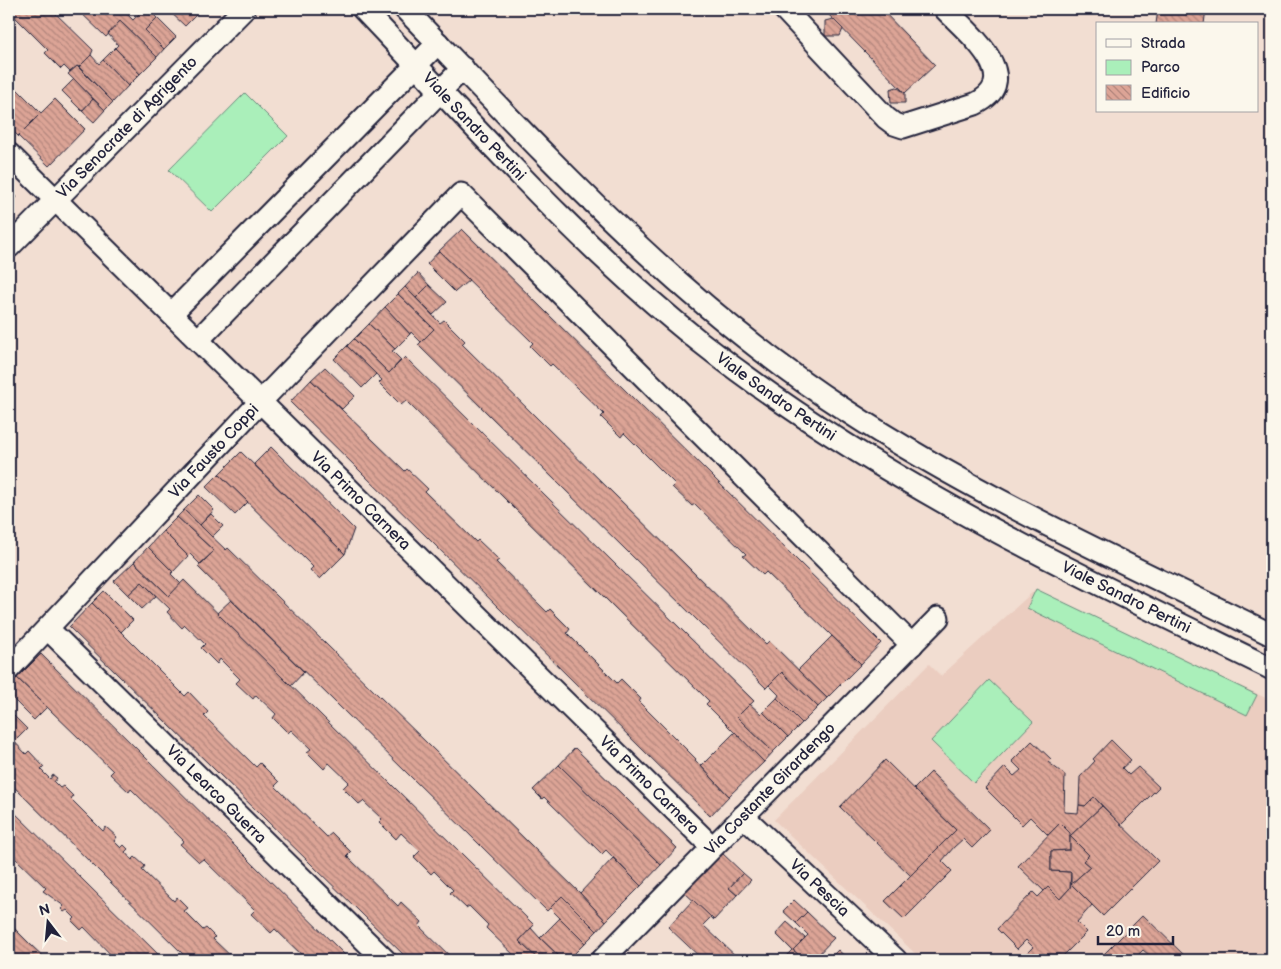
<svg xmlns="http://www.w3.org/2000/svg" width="1281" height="969" font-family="'Balsamiq Sans',sans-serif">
  <defs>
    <pattern id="building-back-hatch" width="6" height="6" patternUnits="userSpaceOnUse" patternTransform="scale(1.25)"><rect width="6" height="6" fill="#dca496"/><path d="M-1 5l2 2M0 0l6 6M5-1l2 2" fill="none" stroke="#b2857c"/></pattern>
  </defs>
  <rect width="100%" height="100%" fill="#f2ded2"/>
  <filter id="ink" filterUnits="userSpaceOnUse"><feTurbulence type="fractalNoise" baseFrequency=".02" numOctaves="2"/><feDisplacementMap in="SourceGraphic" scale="10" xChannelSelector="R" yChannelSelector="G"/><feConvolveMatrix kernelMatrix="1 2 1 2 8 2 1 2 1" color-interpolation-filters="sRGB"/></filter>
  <g filter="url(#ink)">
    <!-- built -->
    <path fill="#ebcdc0" d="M1036,589L1272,701V960H922L774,820L929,664L941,676Z"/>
    <!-- green -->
    <g fill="#aaefba" stroke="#66887a">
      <path d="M245,93L288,136L212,212L169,170Z"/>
      <path d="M1036,589L1257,695L1247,715L1027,608Z"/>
      <path d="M989,680L1033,722L974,783L931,741Z"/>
    </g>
    <!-- building -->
    <g fill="url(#building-back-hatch)" stroke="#22223b">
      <path d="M9,9H51L93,50L91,55L79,67L77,66L70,72L64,66L61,69L45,53L48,50L9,11Z"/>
      <path d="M77,9H122L133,20L144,9H148L157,18L145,30L164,49L157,57L120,21L106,37Z"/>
      <path d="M167,9H202L185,26Z"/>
      <path d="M823,9H881L935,65L905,93Z"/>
      <path d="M1158,9H1206L1204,24H1156Z"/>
      <path d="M157,18L176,37L164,49L145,30Z"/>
      <path d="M833,19L843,29L840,36H825V21Z"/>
      <path d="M120,21L157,57L140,74L115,48L118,45L108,34Z"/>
      <path d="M115,48L140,74L128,86L103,60Z"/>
      <path d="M91,55L99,64L103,60L128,86L113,102L79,67Z"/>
      <path d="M77,66L113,102L105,110L68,74Z"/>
      <path d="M74,79L93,99L82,111L62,91Z"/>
      <path d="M9,81L41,113L18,136L9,127Z"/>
      <path d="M897,87L905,93V103H891L890,89Z"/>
      <path d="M55,99L85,129L49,166L18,136Z"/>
      <path d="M93,99L105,110L94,122L82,111Z"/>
      <path d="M9,189L17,197L9,206Z"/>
      <path d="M462,229L881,643L861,664L766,572L763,575L743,556L746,554L695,504L692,506L672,487L675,484L624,433L621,437L601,417L604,414L552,364L550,366L530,346L533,343L439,251Z"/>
      <path d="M439,251L469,280L455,292L427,264Z"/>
      <path d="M418,273L429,285L416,298L405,287Z"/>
      <path d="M429,285L447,302L433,315L416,298Z"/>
      <path d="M405,287L440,323L444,320L465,341L462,344L766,644L769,641L827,698L818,707L782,672L766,688L418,345L434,329L398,294Z"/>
      <path d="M398,294L434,329L421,342L411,332L410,334L385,307Z"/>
      <path d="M385,307L410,334L395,349L369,324Z"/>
      <path d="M369,324L395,349L392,351L401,360L389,373L354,339Z"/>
      <path d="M354,339L389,373L405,357L754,701L737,717L773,752L764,762L706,704L709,701L406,401L401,405L379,383L382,380L347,346Z"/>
      <path d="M347,346L376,374L362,388L334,359Z"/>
      <path d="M325,367L355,396L342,409L311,380Z"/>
      <path d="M311,380L405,471L407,469L428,489L425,492L476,542L478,540L499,560L496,562L547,612L550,609L570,629L567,633L617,683L621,679L641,699L639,702L696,759L695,760L729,796L710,816L290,402Z"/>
      <path d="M271,447L354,529L345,554L254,464Z"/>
      <path d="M241,452L345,554L320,579L310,570L313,567L219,474Z"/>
      <path d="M219,474L248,502L235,515L206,487Z"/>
      <path d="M199,495L214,510L200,525L184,510Z"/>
      <path d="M184,510L226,550L228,548L580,893L606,921L597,931L562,896L547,911L198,567L214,551L177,517Z"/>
      <path d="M211,514L223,526L212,537L200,525Z"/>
      <path d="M177,517L214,551L200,564L190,554L188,556L163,531Z"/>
      <path d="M163,531L188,556L173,572L148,547Z"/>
      <path d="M148,547L173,572L171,574L181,584L169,596L134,562Z"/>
      <path d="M134,562L169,596L184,580L534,925L519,941L539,960H519L486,928L488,925L469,906L466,908L450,893L453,890L434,871L431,874L414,857L420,851L401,833L396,839L379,822L382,819L363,801L359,804L343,788L349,782L329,763L324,769L307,752L311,749L291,730L288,733L273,718L276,714L256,695L253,699L236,683L240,679L220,659L217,664L201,648L205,644L185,625L182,628L167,612L170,609L142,582L128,595L114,581Z"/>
      <path d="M142,582L156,596L142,609L128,595Z"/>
      <path d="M104,591L133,620L121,632L92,603Z"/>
      <path d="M231,600L304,672L291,686L217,613Z"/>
      <path d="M92,603L185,696L189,692L208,712L204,716L256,767L260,763L279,782L275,786L327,837L332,833L351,852L347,856L398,906L401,902L422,922L419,926L454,960H409L69,627Z"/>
      <path d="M832,636L861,664L827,698L798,670Z"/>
      <path d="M41,654L350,960H307L275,929L271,933L251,914L255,910L203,859L199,862L180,844L184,841L131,789L129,792L110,774L113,771L17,678Z"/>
      <path d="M782,672L818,707L802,723L777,698L779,695L769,685Z"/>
      <path d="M17,678L47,707L34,720L9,695V686Z"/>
      <path d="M777,698L802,723L788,737L763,712Z"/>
      <path d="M750,704L761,714L763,712L788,737L773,752L737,717Z"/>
      <path d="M9,711L27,729L14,742L9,736Z"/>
      <path d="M735,732L764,762L729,796L701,766Z"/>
      <path d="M9,736L26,754L29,751L44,767L41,770L50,779L53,775L57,778L54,782L60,788L63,786L73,796L71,799L103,831L106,827L117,837L114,841L121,848L124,845L128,849L125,852L132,860L135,857L145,866L142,870L174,901L177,897L188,908L184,911L203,930L206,928L215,937L213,939L235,960H189L9,782V759L13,754L9,750Z"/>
      <path d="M1111,740L1131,760L1122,768L1129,775L1138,767L1159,787L1121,825L1094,797L1085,806L1079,805L1080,777L1095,761L1093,759Z"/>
      <path d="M1032,741L1051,759L1048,762L1065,775L1064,812L1078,813L1079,805L1085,806L1094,797L1102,806L1070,836L1060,823L1048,835L1030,817L1022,825L985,788L1005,767L1014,776L1021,770L1012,761Z"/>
      <path d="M575,748L677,848L661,865L559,765Z"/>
      <path d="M885,760L956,830L911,876L840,807Z"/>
      <path d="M559,765L661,865L641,886L606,850L602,854L544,797L542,799L533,790Z"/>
      <path d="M931,772L990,830L972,848L963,839L954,847L942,861L952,871L904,919L885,901L956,830L914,789Z"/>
      <path d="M1102,806L1158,861L1103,916L1071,884L1090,867L1083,861L1089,855L1070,836Z"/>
      <path d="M9,807L164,960H116L84,927L81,930L72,921L75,918L67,910L64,912L61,909L64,906L43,891L46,888L14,857L11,860L9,858Z"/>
      <path d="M1060,823L1070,833V850L1051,851V871L1071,872L1070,888L1060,899L1048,887L1044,891L1018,866Z"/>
      <path d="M1070,836L1089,855L1083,861L1090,867L1071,884V872L1051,871V851L1070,850Z"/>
      <path d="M721,852L743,873L729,888L737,895L714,920L684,892Z"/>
      <path d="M613,858L641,886L606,921L580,893Z"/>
      <path d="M743,873L751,880L737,895L729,888Z"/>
      <path d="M1071,884L1092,905L1077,922L1087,932L1059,960H1029L1024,956L1033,947L1026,940L1017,949L997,929L1033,892L1038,897L1048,887L1060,899L1070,888Z"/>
      <path d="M562,896L597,931L585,943L550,908Z"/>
      <path d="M693,900L711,917L703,925L740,960H703L668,927Z"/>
      <path d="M794,900L807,912L796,923L783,911Z"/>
      <path d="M807,912L834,938L813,960H805L793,950L808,935L796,923Z"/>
      <path d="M1143,915L1189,960H1155L1143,950L1133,960H1098Z"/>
      <path d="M560,918L585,943L568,960H563L540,938Z"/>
      <path d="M787,922L805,938L793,950L805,960H782L792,950L776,934Z"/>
      <path d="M9,923L31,945L47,960H9Z"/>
      <path d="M531,928L540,938L563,960H539L519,941Z"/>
      <path d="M838,950L849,960H828Z"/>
    </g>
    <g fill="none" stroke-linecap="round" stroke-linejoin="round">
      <!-- minor casing -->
      <g stroke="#22223b" stroke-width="25">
        <g id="minor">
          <path id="s1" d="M363,9C471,122 576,243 699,341C873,479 1074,572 1272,669"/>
          <path d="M405,9C543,152 677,301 845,410C980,498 1128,564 1272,635"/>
          <path d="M784,9L886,118L894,124L903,127L975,104C1027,79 967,32 945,9"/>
          <path id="s2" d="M9,154L712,847"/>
          <path id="s3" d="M9,247L244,9"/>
          <path d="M172,313L438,43"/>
          <path d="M199,339L463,68"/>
          <path id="s4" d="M48,629L385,960"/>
          <path id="s5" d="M9,669L261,401L461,194L912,645"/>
          <path id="s6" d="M743,816L896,960"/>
          <path id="s7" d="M602,960L938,618"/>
        </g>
      </g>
      <!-- minor -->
      <use href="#minor" stroke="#fbf7ec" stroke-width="21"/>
    </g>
  </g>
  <g text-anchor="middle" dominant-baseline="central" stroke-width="4.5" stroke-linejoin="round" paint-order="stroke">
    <!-- street labels -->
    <g font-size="16" fill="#22223b" stroke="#fbf7ec">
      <text stroke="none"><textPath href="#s1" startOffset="162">Viale Sandro Pertini</textPath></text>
      <text stroke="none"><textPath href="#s3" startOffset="168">Via Senocrate di Agrigento</textPath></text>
      <text stroke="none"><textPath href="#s1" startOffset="568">Viale Sandro Pertini</textPath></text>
      <text stroke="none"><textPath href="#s5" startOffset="299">Via Fausto Coppi</textPath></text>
      <text stroke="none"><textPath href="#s2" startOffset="494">Via Primo Carnera</textPath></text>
      <text stroke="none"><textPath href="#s1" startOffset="972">Viale Sandro Pertini</textPath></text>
      <text stroke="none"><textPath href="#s2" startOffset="899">Via Primo Carnera</textPath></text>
      <text stroke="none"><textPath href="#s7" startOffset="240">Via Costante Girardengo</textPath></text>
      <text stroke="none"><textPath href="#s4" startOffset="236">Via Learco Guerra</textPath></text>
      <text stroke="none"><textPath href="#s6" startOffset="105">Via Pescia</textPath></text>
    </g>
  </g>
  <!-- margin -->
  <rect width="1281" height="969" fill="none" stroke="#fbf7ec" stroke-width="30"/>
  <rect x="15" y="15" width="1251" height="939" fill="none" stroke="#22223b" stroke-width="2" filter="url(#ink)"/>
  <!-- legend -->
  <rect x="1096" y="22" width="162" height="90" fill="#fbf7ec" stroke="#a4a2a5"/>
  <rect x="1106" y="39" width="25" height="8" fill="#fbf7ec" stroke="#a4a2a5"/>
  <text x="1141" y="48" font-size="15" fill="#22223b">Strada</text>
  <rect x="1106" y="60" width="25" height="15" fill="#aaefba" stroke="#a4a2a5"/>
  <text x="1141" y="72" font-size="15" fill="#22223b">Parco</text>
  <rect x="1106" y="85" width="25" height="15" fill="url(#building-back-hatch)" stroke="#a4a2a5"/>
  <text x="1141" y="98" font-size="15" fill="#22223b">Edificio</text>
  <!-- north arrow -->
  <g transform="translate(48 922) rotate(344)" stroke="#fbf7ec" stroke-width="4" paint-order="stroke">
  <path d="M0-4L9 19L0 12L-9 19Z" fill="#22223b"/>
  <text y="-8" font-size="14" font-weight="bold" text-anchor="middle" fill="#22223b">N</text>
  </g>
  <!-- scale -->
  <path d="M1098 936v8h75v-8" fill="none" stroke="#22223b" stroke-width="2.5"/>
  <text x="1106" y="936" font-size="15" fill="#22223b" stroke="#fbf7ec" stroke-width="4" paint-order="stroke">20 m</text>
</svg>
